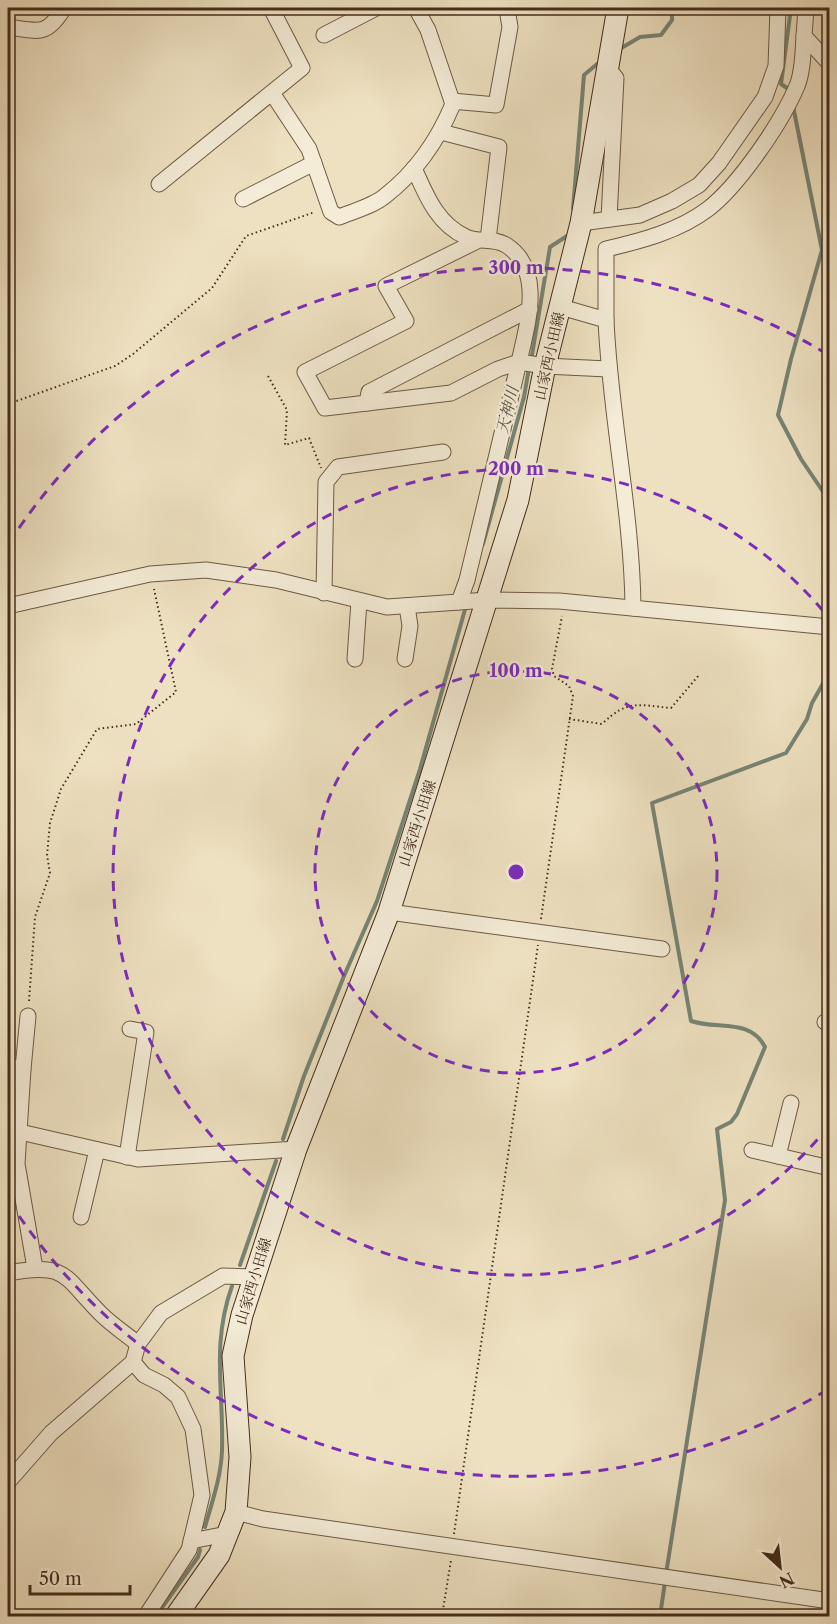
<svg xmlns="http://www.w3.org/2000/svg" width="837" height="1624" font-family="'Libre Caslon Text','Noto Serif JP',serif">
  <rect width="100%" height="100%" fill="#eee1c1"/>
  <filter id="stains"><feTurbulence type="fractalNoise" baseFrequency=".00333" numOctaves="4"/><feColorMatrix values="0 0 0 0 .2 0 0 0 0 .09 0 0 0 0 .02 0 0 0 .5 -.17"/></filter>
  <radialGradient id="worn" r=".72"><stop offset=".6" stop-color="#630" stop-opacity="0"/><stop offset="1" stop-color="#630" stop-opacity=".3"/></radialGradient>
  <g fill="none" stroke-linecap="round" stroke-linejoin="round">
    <!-- stream -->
    <g stroke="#778475" stroke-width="4">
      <path d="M618,50L640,37L661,35L672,20V8"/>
      <path d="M790,90L781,84L791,8"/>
      <path d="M793,106L822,250L791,359L778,415L801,459L830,502"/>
      <path d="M573,209L584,75L602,60"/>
      <path d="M531,361L550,247L570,234"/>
      <path d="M483,544L524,397L529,368"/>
      <path d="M283,1139L304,1076L344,976L377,901L420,769L466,606"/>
      <path d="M240,1265L276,1161"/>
      <path d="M205,1527C212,1502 221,1477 222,1451C224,1392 211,1345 232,1286"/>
      <path d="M666,1574L725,1200L717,1129L731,1122L737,1114L765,1047C750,1018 718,1030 691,1021L652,803L786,753L807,719L812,703L830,671"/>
      <path d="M156,1616L198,1557L200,1550"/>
      <path d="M660,1616L665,1582"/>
    </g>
    <!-- minor casing -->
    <g stroke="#6e5944" stroke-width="17">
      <g id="minor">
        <path d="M806,8L804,36L830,64"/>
        <path d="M8,27C39,31 46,37 64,8"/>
        <path d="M324,35L376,8"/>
        <path d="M606,66L616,78L609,219"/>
        <path d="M272,93L309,149L331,212L339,217C354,211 373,206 385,196C416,172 438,140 453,104L428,30L416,8"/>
        <path d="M452,101L496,105L510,27L507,9"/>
        <path d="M441,132L499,147L488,240"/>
        <path d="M830,142V156"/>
        <path d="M414,168C426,195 437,224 466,237C479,243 493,237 506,245C545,270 527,325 519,362L545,366L608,369"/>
        <path d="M159,184L302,68L271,8"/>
        <path d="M243,199L314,163"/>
        <path d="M581,223L640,215L672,201L699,185L719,163L765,97L776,66L778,8"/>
        <path d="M477,241L386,286L406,321L305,372L325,408L451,393L498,369L519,362"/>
        <path d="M561,307L606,320C610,416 632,511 633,608"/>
        <path d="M606,320V249C641,241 679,231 708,209C739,185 782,122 797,86C803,72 803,51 804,36"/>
        <path d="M367,403L369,392L530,309"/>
        <path d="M324,593L326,482L338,467L443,452"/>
        <path d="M459,602L467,580L519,362"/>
        <path d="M8,606L150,574L206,570L276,580L387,607L488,600L559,601L830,627"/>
        <path d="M355,659L359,601"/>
        <path d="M405,659L410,626L407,606"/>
        <path d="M389,912L662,949"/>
        <path d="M825,1022L830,1021"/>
        <path d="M8,1066L23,1069L17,1164L35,1268"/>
        <path d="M23,1069L28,1016"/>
        <path d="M20,1132L138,1159L296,1149"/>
        <path d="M752,1150L830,1168"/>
        <path d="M778,1156L791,1103"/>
        <path d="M127,1157L146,1032L130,1029"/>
        <path d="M81,1217L97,1150"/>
        <path d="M8,1273C68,1262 63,1276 101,1314C112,1325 126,1334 138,1344"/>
        <path d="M133,1362L144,1375L164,1385L178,1397L193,1429L202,1495L189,1550L146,1616"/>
        <path d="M8,1482L51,1433L133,1362L138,1344L161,1313L223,1276L253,1277"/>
        <path d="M236,1512L263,1519L830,1601"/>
        <path d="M191,1541L227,1534"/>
      </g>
    </g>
    <!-- secondary casing -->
    <g stroke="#442c1a" stroke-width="23">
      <path id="secondary" d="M176,1616L219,1555L236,1512L240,1457L233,1356L242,1315L296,1149L389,912L518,500L545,366L581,223L618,8"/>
    </g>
    <!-- path -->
    <g stroke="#442c1a" stroke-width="2" stroke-dasharray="1.5 3" stroke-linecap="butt">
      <path d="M268,376L287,410L285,445L309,438L321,468"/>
      <path d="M8,404L115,366L133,354L212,288L246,236L315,212"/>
      <path d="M569,719L602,724C628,699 638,705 671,708L699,675"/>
      <path d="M541,919L573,696L569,686L554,676L552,669L562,616"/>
      <path d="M29,1001L35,917L50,873L47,855L50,823L61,789L97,729L136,724L176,692L154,589"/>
      <path d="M454,1534L538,945"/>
      <path d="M442,1616L451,1560"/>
    </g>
    <!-- minor -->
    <use href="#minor" stroke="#f4ecd7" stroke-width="15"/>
    <!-- secondary -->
    <use href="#secondary" stroke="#f4ecd7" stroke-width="21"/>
  </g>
  <!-- distance rings -->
  <g fill="none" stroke="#7b2cbf" stroke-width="3" stroke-dasharray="10 8">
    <circle cx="516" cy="872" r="201"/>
    <path d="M829 1126A403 403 0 1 1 829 618"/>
    <path d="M827 1390A604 604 0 0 1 9 1201M9 543A604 604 0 0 1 827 354"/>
  </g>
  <g text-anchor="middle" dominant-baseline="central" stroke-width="5" stroke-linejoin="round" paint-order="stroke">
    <!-- street labels -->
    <g font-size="15" fill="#442c1a" stroke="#f4ecd7">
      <text transform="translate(549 356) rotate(-77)">山家西小田線</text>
      <text transform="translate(417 823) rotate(-72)">山家西小田線</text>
      <text transform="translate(253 1281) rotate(-73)">山家西小田線</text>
    </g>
    <!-- water labels -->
    <g font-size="16" font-style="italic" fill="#595040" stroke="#f4ecd7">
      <text transform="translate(507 410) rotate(-76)">天神川</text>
    </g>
  </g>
  <circle cx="516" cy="872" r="9" fill="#7b2cbf" stroke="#f4ecd7" stroke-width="3"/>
  <g font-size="18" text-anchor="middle" font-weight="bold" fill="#7b2cbf" stroke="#f4ecd7" stroke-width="5" stroke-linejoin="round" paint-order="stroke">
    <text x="516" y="274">300 m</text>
    <text x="516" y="475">200 m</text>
    <text x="516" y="677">100 m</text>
  </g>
  <!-- margin -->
  <rect width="837" height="1624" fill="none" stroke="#eee1c1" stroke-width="30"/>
  <rect x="9" y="9" width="819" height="1606" fill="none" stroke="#442c1a" stroke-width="3"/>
  <rect x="15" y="15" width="807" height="1594" fill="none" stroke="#442c1a" stroke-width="1.5"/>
  <!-- north arrow -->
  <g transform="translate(780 1567) rotate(153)" stroke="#f4ecd7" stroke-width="4.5" paint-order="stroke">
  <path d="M0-4.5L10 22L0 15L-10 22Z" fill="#442c1a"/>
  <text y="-9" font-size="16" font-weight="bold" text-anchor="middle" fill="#442c1a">N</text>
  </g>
  <!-- scale -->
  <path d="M30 1585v9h100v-9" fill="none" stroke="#442c1a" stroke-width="3"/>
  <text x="39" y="1585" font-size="18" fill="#442c1a" stroke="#f4ecd7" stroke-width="4.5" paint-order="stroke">50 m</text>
  <rect width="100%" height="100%" filter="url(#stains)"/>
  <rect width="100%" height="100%" fill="url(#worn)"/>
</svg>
